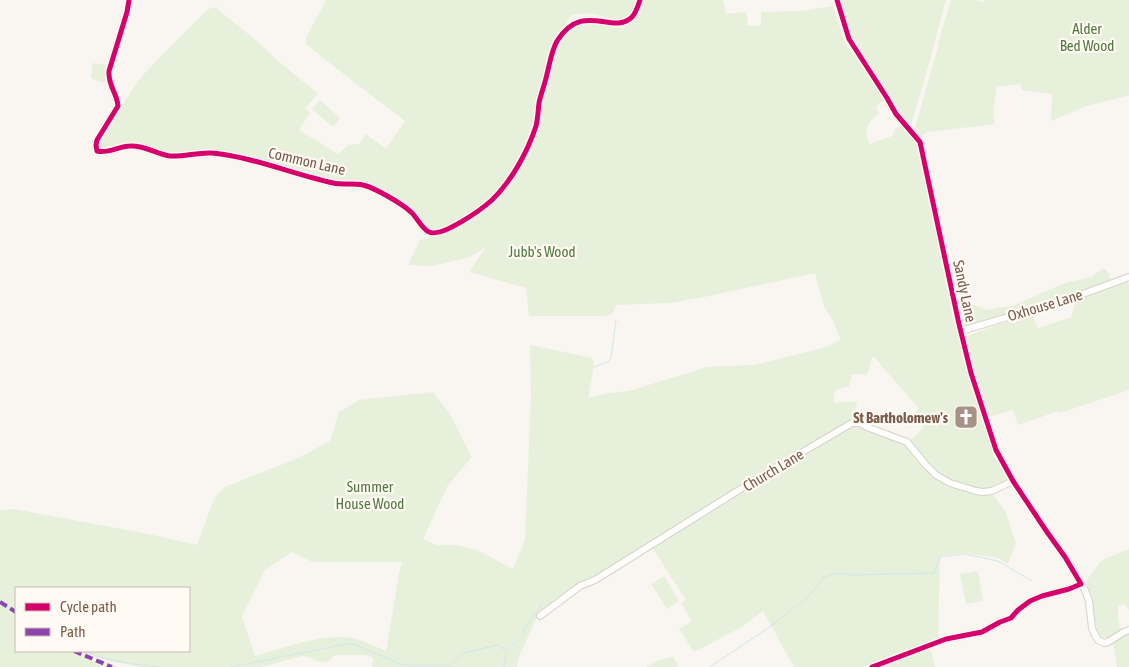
<svg xmlns="http://www.w3.org/2000/svg" width="1129" height="667" font-family="'Asap Condensed',sans-serif">
  <rect width="100%" height="100%" fill="#f9f5f0"/>
  <!-- green -->
  <g fill="#e7f0db" fill-rule="evenodd">
    <path d="M326,0H636C634,6 632,14 626,17C616,23 602,15 591,14C584,13 578,14 571,15L555,40L548,56L537,100L533,124L527,142L508,177L494,195L483,204L450,225L437,230H428L414,211L366,183L329,181L224,153L192,150L177,154L164,153L155,150L113,147L101,149L99,147V142L108,126L141,77L208,9L217,7L220,11L259,43L276,59L318,94L305,108L310,112L299,130L338,154L348,145L359,144L366,134L386,149L405,121L350,79L306,44V38Z"/>
    <path d="M644,0H723L726,14L746,12L748,26L761,25V12L802,11L833,6L845,43L885,100L876,106L879,113C866,126 864,126 869,144L892,136L896,128L903,126L917,143L953,320L967,373L986,432L993,455L1008,480C1000,484 991,490 982,490C969,489 944,479 934,471C926,464 916,449 909,441L924,427L914,413L919,409L873,356L867,375L852,374L849,386L835,390L833,403L857,401L854,419L748,482L538,614L519,657L517,667H372L373,658L366,655H335L328,662L316,661L310,657L301,656L262,667H142C119,664 100,659 78,651H189V588H16V651H70L107,667H0V511L14,509L153,535L197,545L214,499L225,487L296,459L330,441L339,412L359,400L433,392L450,414L472,457L448,485L423,539L436,545H458L477,550L513,569L525,540L531,395L530,345L592,358L594,364L588,398L610,393L629,391L707,367L754,365L823,348L841,340L834,323L824,306L815,273L709,296L669,303L616,305L612,314L606,316H529L526,288L469,272L486,247L470,257L432,266L408,265L420,240L454,229L476,216L526,156L537,133L544,97L559,45L564,35L581,21L603,23L617,27L623,28C634,20 640,13 644,0ZM292,552L313,562H402L399,574L386,651C372,645 357,637 342,637C312,637 283,648 255,656L242,617L264,571Z"/>
    <path d="M839,0H946L935,40L932,53L911,125L901,114L853,41L850,35Z"/>
    <path d="M951,0H975L984,2V0H1129V95L1084,107L1051,121L1052,94L1022,90L1020,84L997,87L993,114L995,124L927,132L921,137L914,131L937,51L939,40Z"/>
    <path d="M93,63L109,65L107,78L104,83L92,79L91,76Z"/>
    <path d="M320,100L340,118L333,127L312,109Z"/>
    <path d="M1101,269H1106L1112,281L1072,295L963,327L958,302L963,301L987,310L1015,305L1065,283L1092,277Z"/>
    <path d="M1127,281L1129,285V390L1060,413L1058,411L1018,425L1013,410L989,417L965,337L988,328L1032,314L1038,328L1071,317L1076,300Z"/>
    <path d="M852,426L886,436L906,444L934,477L992,493L1005,511L1016,543L1008,564L998,558L965,553L940,556L938,639L863,667H794L763,611L740,628L694,652L679,629L692,621L681,603L686,600L652,547L746,488Z"/>
    <path d="M1129,549V610L1125,604L1118,606V620L1121,630L1108,638L1101,637L1099,634L1097,630L1091,597L1086,581L1102,560Z"/>
    <path d="M978,571L983,601L966,604L960,574Z"/>
    <path d="M664,576L679,601L667,609L651,584Z"/>
    <path d="M1129,632V667H1117L1113,642Z"/>
    <path d="M930,648L935,667H881Z"/>
    <path d="M673,657L678,665L677,667H646L658,660Z"/>
  </g>
  <g fill="none" stroke-linecap="round" stroke-linejoin="round">
    <!-- stream -->
    <g stroke="#d0e8ea" stroke-width="1">
      <path d="M594,367L608,362L611,358L616,320"/>
      <path d="M0,602L16,612"/>
      <path d="M82,651C107,660 133,665 160,667"/>
      <path d="M506,651L525,634L524,629L543,602"/>
      <path d="M231,667L351,643L403,665H451L462,653L498,645L506,651L504,667"/>
      <path d="M710,667L767,629L808,597L823,578L836,573L850,575L934,573L940,557L965,554L998,561L1032,581"/>
    </g>
    <!-- minor casing -->
    <g stroke="#d7d1cb" stroke-width="8">
      <g id="minor">
        <path d="M129,0L127,12L109,71C108,86 117,93 118,106L97,140L96,145L97,151C108,154 119,146 130,146C144,145 157,154 170,156C184,157 198,152 212,153C253,157 292,174 333,183C343,185 353,183 363,185C375,188 403,204 412,213C417,218 423,230 429,232C442,238 482,209 492,200C511,182 528,151 536,126C538,118 538,111 539,103C541,93 545,84 547,74C550,63 551,52 557,41C583,0 613,36 632,17C636,13 638,6 640,0"/>
        <path d="M837,0L849,39L887,98L896,114L920,142L959,324L971,373L996,450L1013,481L1047,532L1065,557L1085,590L1089,601L1092,628L1095,635L1098,640L1104,643L1108,642L1124,632L1129,630"/>
        <path d="M961,331L1072,298L1129,277"/>
        <path d="M540,616L580,586L595,580L755,480L852,423H860L867,427L907,442L925,464L936,475L950,483L976,491L983,492L992,491L1013,481"/>
        <path d="M872,667L946,639L982,632L1000,622L1011,618L1018,610L1030,601L1042,596L1069,589L1081,584"/>
      </g>
    </g>
    <!-- minor -->
    <use href="#minor" stroke="#fefefd" stroke-width="6"/>
    <!-- quiet -->
    <g stroke="#8e44ad" stroke-width="4" stroke-dasharray="8 4" stroke-linecap="butt">
      <path d="M0,602L16,612"/>
      <path d="M74,651L112,667"/>
    </g>
    <!-- cycleway casing -->
    <g stroke="#fffaf3" stroke-width="8">
      <g id="cycleway">
        <path d="M129,0L127,12L109,71C108,86 117,93 118,106L97,140L96,145L97,151C108,154 119,146 130,146C144,145 157,154 170,156C184,157 198,152 212,153C253,157 292,174 333,183C343,185 353,183 363,185C375,188 403,204 412,213C417,218 423,230 429,232C442,238 482,209 492,200C511,182 528,151 536,126C538,118 538,111 539,103C541,93 545,84 547,74C550,63 551,52 557,41C583,0 613,36 632,17C636,13 638,6 640,0"/>
        <path d="M837,0L849,39L887,98L896,114L920,142L959,324L971,373L996,450L1013,481L1047,532L1065,557L1081,584L1069,589L1042,596L1030,601L1018,610L1011,618L1000,622L982,632L946,639L872,667"/>
      </g>
    </g>
    <!-- cycleway -->
    <use href="#cycleway" stroke="#d6006c" stroke-width="5"/>
  </g>
  <!-- icons -->
  <defs>
    <g id="church-square" transform="scale(1.25)"><rect x="-9" y="-9" width="18" height="18" rx="4" fill="#a69286" stroke="#fffaf3"/><path d="M-1.2-6h2.4v3.5h3.3v2.4h-3.3V6h-2.4V-.1h-3.3v-2.4h3.3Z" fill="#fff"/></g>
  </defs>
  <g fill-rule="evenodd">
    <use href="#church-square" x="966" y="417"/>
  </g>
  <g text-anchor="middle" dominant-baseline="central" stroke-width="4.5" stroke-linejoin="round" paint-order="stroke">
    <!-- park labels -->
    <g font-size="15" fill="#537a41" stroke="#fffaf3">
      <text x="1087" y="28">Alder<tspan x="1087" dy="17">Bed Wood</tspan></text>
      <text x="542" y="251">Jubb's Wood</text>
      <text x="370" y="486">Summer<tspan x="370" dy="17">House Wood</tspan></text>
    </g>
    <!-- street labels -->
    <g font-size="15" fill="#7a5c4d" stroke="#fffaf3">
      <text transform="translate(307 161) rotate(13)">Common Lane</text>
      <text transform="translate(965 291) rotate(78)">Sandy Lane</text>
      <text transform="translate(1045 305) rotate(-17)">Oxhouse Lane</text>
      <text transform="translate(773 470) rotate(-31)">Church Lane</text>
    </g>
    <!-- poi labels -->
    <g font-size="15" font-weight="bold" fill="#7a5c4d" stroke="#fffaf3" text-anchor="end">
      <text x="948" y="417">St Bartholomew's</text>
    </g>
  </g>
  <!-- legend -->
  <rect x="15" y="587" width="175" height="65" fill="#fffaf3" stroke="#cabbb1"/>
  <rect x="25" y="603" width="25" height="8" fill="#d6006c" stroke="#cabbb1"/>
  <text x="60" y="612" font-size="15" fill="#7a5c4d">Cycle path</text>
  <rect x="25" y="628" width="25" height="8" fill="#8e44ad" stroke="#cabbb1"/>
  <text x="60" y="637" font-size="15" fill="#7a5c4d">Path</text>
</svg>
